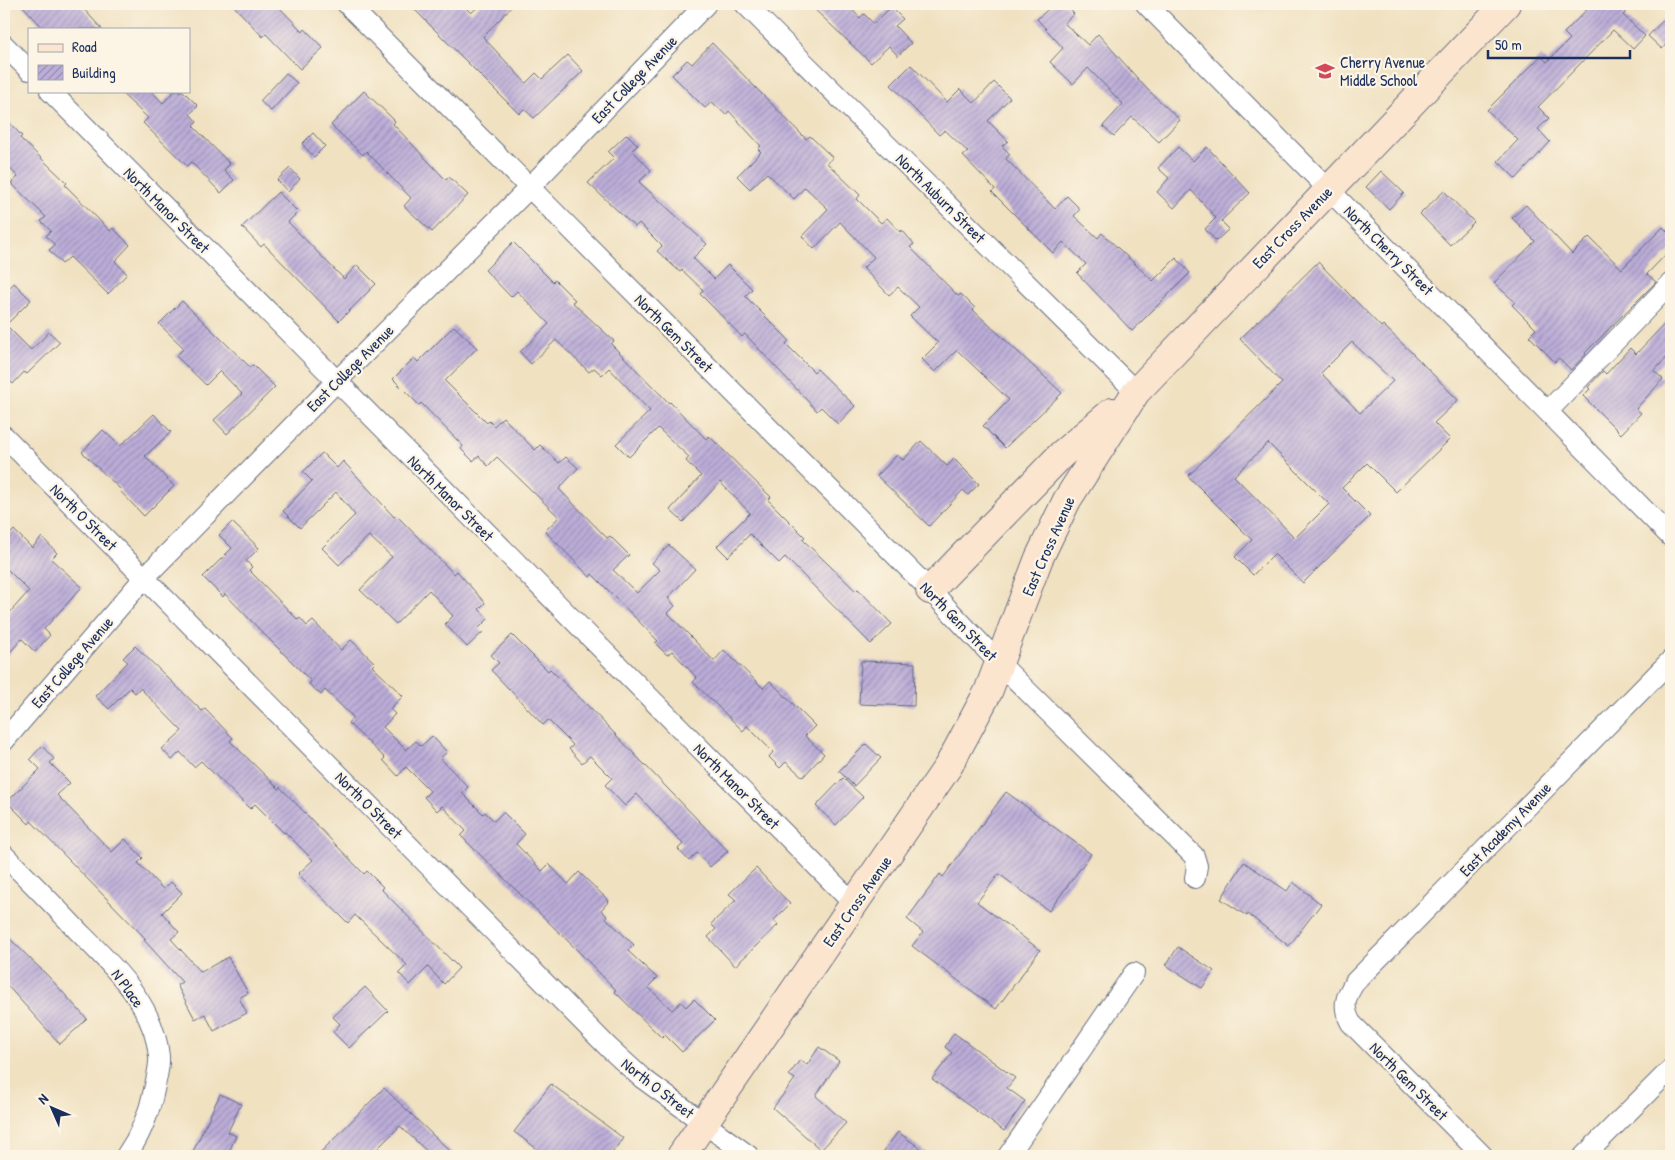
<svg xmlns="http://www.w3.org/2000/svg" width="1675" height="1160" font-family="'Patrick Hand',sans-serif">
  <defs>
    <pattern id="building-hatch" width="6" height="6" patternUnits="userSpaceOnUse" patternTransform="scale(1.25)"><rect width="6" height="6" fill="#bcadd8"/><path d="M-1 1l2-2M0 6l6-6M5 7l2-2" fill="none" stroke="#988db2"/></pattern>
  </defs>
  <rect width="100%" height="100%" fill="#fcf5e5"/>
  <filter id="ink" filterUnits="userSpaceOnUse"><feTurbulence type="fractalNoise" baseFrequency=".02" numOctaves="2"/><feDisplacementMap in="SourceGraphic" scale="10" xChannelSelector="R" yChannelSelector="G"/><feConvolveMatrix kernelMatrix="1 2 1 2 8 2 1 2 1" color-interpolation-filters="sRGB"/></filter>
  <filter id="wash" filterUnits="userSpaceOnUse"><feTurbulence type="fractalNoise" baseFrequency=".0096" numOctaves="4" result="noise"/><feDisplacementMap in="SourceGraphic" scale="20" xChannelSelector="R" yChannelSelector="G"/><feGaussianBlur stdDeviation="1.12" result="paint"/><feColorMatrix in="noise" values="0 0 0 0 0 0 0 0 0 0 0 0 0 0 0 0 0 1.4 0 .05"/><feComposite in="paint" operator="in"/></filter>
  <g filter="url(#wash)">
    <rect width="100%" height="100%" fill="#f0e1c1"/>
    <g id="blocks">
      <!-- building -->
      <g fill="url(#building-hatch)" fill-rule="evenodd">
        <path d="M21,4H79L102,29H44Z"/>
        <path d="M232,4H276L303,32L305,29L323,48L300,69L266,34L263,37Z"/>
        <path d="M409,4H462L471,13L481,4H514L483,37L526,83L536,73L542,79L568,55L583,71L534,118L524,109L519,114Z"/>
        <path d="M809,4H847L860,18L864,14L874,24L891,7L903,19L895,26L911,43L898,56L889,46L871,63Z"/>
        <path d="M1054,4H1065L1074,14L1064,23L1088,45L1098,34L1147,89L1180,120L1159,142L1132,117L1114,136L1103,126L1123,104L1088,68L1073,84L1050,62L1063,48L1037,19Z"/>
        <path d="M1592,4H1635L1623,15L1645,36L1633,49L1613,30L1538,107L1549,118L1538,129L1550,142L1516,179L1498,161L1518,140L1487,110L1541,56L1547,62L1570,39L1564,33Z"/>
        <path d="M1671,12V39L1662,49L1648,36Z"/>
        <path d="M712,43L806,139L810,136L833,158L827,163L860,195L857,199L881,223L887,218L900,232L902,230L914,244L910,247L958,296L961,294L975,308L973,310L1062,393L1005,448L983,426L1009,400L957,350L935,372L922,359L938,343L910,316L919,307L898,287L889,295L863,268L874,257L840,222L814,249L802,236L828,209L805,187L794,199L767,173L750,189L737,176L761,152L758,149L761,146L729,111L726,115L712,102L705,108L672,75L687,60L692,64Z"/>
        <path d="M911,65L947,102L960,89L974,103L994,82L1010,98L988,121L1008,141L1002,146L1010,154L1006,159L1055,209L1067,196L1080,209L1074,216L1098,238L1102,233L1153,281L1176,258L1190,273L1132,331L1077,273L1086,264L1063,242L1053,253L992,192L995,189L963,156L968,152L945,130L939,135L891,85Z"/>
        <path d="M286,73L297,83L271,111L260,101Z"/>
        <path d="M119,91H151L163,103L174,91H183L198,106L190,114L197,122L193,126L230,164L224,170L234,180L221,193L191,162L187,166L143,123L148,118Z"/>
        <path d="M364,91L395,121L393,124L446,180L449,177L468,195L432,232L404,206L411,198L366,151L363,155L331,125Z"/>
        <path d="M4,117L22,136L20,138L67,183L65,185L110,231L113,228L130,245L115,261L127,274L108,294L70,257L62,264L49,250L55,245L46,236L51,231L41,221L46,217L11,183L18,177L4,162Z"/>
        <path d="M313,133L325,146L314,157L302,144Z"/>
        <path d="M627,134L638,145L632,150L651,170L639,182L707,244L693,258L714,279L728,265L752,289L745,296L789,340L786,344L814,372L817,369L855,406L838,424L821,407L817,411L745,334L742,337L710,304L700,294L703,290L682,270L680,272L657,251L662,246L639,223L635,227L588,183L614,158L608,152Z"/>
        <path d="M1178,147L1193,161L1207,147L1250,193L1221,221L1229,229L1216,241L1205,229L1216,218L1191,190L1174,208L1157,192L1169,178L1158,168Z"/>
        <path d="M290,168L300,179L288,192L277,180Z"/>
        <path d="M1381,171L1404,193L1389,209L1366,187Z"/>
        <path d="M1444,191L1474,222L1450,245L1420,214Z"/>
        <path d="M278,192L298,212L288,222L344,279L357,265L376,284L339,321L264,244L261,247L242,227Z"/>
        <path d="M1526,205L1572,254L1589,237L1622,269L1663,227L1671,235V249L1647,274L1656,282L1585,353L1586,354L1571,370L1559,358L1555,362L1529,336L1536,329L1512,305L1515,302L1494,283L1535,241L1512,218Z"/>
        <path d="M513,242L553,282L555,280L575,300L572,302L614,341L611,344L669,403L670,402L706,439L709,436L771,497L768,500L805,537L802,539L856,591L858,589L892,624L871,644L785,557L779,563L750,534L728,557L717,546L750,513L720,482L683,522L670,510L701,476L686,461L689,457L658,428L629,457L616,444L650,411L609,368L602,375L594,368L589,372L556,340L531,364L520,352L549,324L517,291L511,297L485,270Z"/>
        <path d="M1318,262L1381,327L1383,325L1413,354L1458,400L1434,423L1450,439L1396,492L1367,463L1342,488L1370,516L1303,583L1274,554L1253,575L1235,557L1252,540L1188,476L1282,383L1240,339ZM1352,342L1393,381L1360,413L1321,373ZM1268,443L1329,504L1295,538L1234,476Z"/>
        <path d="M14,283L31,300L6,325L31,350L49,332L60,342L27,374L24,372L13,384L4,375V294Z"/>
        <path d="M182,301L250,367L253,365L275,387L227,434L214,420L242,394L220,371L206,385L176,356L184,348L159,324Z"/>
        <path d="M1671,317V353L1654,371L1663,379L1636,409L1641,413L1621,434L1583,396L1590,389L1588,387L1603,371L1606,374L1630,348L1636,354Z"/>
        <path d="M454,326L477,348L445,381L487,423L489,421L494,426L503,417L535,450L540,445L559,463L566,457L578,468L559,489L607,538L610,536L629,555L613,570L637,593L660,570L652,563L669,545L695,569L668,598L675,606L668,613L714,661L724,650L763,688L770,681L815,726L805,736L824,754L803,777L786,762L780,768L769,757L773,752L747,726L743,731L693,682L697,678L672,651L667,655L655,643L658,641L613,595L592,574L590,577L545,531L559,517L497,457L488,466L479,456L473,461L461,449L463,446L421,403L419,405L393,379L414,358L418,362Z"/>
        <path d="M154,414L171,432L145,456L174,486L144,516L120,491L121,490L82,452L103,430L120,446Z"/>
        <path d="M921,441L947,466L954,459L979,484L968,495L963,490L929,526L877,476L897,455L903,460Z"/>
        <path d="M322,453L337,468L343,461L394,517L396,515L454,574L457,571L485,603L479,609L488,619L479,628L483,632L467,647L445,624L453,616L429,590L396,624L360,590L392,557L369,536L339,565L322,548L355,515L336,492L300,528L283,511L312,481L303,472Z"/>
        <path d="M232,522L259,548L246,561L252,567L249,570L298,620L300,618L307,626L313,621L341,650L351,640L375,663L372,666L403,696L390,709L395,714L383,727L406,750L416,741L421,746L432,736L447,752L440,758L468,787L462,793L483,814L485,812L494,821L503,812L525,834L516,844L542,871L549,864L568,884L579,872L609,901L601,910L607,916L606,918L634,945L628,951L657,978L648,987L672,1010L681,1002L686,1007L694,999L715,1020L682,1052L665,1035L662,1038L614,991L616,990L578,951L461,836L466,831L442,806L437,811L424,797L430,791L406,767L398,776L383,760L385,758L348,723L353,717L325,690L321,695L309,684L311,681L266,636L225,594L223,597L203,577L232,548L219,535Z"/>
        <path d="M14,530L32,548L42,537L57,553L51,559L82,587L44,629L50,635L35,652L22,639L4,659V619L29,591L4,566V541Z"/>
        <path d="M512,635L548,671L550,669L586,704L728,851L710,867L697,853L689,861L678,849L683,844L637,794L625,806L605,785L612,778L590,756L582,763L569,749L573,745L548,720L543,725L491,670L499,663L491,655Z"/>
        <path d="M135,646L202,711L205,709L233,738L230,741L279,789L280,787L364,874L367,871L383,887L381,889L459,968L444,984L428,967L410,985L399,973L407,965L355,915L348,923L298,874L313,860L285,832L284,833L255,804L250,809L201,761L194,767L180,752L172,760L162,749L182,731L140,688L135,693L130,688L109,709L95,696L128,662L123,658Z"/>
        <path d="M861,661L915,663L914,706L859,704Z"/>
        <path d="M866,744L881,758L854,786L839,771Z"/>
        <path d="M42,746L54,759L50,763L70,783L57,795L112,852L125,839L143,858L138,863L163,889L171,882L182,893L162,913L179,932L171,939L201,972L228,957L248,993L239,998L247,1013L214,1031L205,1014L195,1019L177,985L182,982L144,940L146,939L31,821L29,824L7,802L40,769L30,759Z"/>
        <path d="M843,778L863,797L836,825L816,806Z"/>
        <path d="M1006,792L1091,854L1049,911L999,874L977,902L1040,950L996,1009L912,946L923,932L907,919L940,874L943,877Z"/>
        <path d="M1244,862L1287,891L1293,882L1321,904L1289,946L1248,914L1247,916L1221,899Z"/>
        <path d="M756,868L790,904L774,920L778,925L735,966L708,937L716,929L711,924L736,900L729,894Z"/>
        <path d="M4,933L49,977L87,1019L60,1044L4,982Z"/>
        <path d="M1178,947L1214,971L1202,988L1166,965Z"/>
        <path d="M365,987L388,1011L349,1048L333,1032L340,1024L333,1017Z"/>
        <path d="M954,1033L1015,1078L1007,1088L1025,1101L1004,1131L932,1079L952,1053L945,1047Z"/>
        <path d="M819,1047L839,1061L816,1096L846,1123L821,1150L773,1108L795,1079L789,1075L800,1060L807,1065Z"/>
        <path d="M551,1084L623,1138L610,1156H547L514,1132Z"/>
        <path d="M384,1088L436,1138L456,1156H432L400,1126L370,1156H317Z"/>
        <path d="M220,1094L241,1104L228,1132L236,1136L227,1156H191Z"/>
        <path d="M898,1132L931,1156H880Z"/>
      </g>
    </g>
  </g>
  <g filter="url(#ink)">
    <use href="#blocks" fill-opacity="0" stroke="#666d81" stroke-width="1"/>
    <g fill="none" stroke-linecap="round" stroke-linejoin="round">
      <!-- street casing -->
      <g stroke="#666d81" stroke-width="22">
        <g id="street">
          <path d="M347,4L930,590L1000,664L1194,856L1197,866L1195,878"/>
          <path d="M745,4L1136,392"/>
          <path d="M1146,4L1671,537"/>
          <path d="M4,45L29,70"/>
          <path d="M50,91L854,904"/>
          <path d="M1548,411L1671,283"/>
          <path d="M4,436L609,1048L642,1078L749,1156"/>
          <path d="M4,741L144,578L336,382L529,188L706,4"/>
          <path d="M4,855C29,880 54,905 78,931C113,966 154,1004 159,1056C160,1067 156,1080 154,1090C149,1114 140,1136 126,1156"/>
          <path d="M1008,1156L1134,973"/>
          <path d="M1483,1156L1351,1023C1342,1007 1345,997 1355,982L1671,660"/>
          <path d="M1584,1156L1671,1069"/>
        </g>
      </g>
      <!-- secondary casing -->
      <g stroke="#666d81" stroke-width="30">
        <g id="secondary">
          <path d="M930,590L1062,454L1112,412"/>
          <path d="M681,1156L949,765L988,692L1039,558L1067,500L1136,392L1506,4"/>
        </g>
      </g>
      <!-- street -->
      <use href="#street" stroke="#fff" stroke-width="20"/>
      <!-- secondary -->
      <use href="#secondary" stroke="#fce5cf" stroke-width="28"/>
    </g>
  </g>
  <!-- icons -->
  <defs>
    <g id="school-bare" transform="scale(1.5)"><path d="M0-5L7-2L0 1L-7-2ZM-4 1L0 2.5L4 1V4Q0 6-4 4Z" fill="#d1495b" stroke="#fcf5e5" stroke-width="2.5" paint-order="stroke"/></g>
  </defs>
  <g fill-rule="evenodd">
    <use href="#school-bare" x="1325" y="71"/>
  </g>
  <g text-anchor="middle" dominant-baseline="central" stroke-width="4.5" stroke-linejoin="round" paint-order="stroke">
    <!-- poi labels -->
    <g font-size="16" fill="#1b2f5e" stroke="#fcf5e5" text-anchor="start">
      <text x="1340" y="62">Cherry Avenue<tspan x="1340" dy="18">Middle School</tspan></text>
    </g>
    <!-- street labels -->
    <g font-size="16" fill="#1b2f5e" stroke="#fcf5e5">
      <text transform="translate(634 79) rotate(-46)">East College Avenue</text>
      <text transform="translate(941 198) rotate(45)">North Auburn Street</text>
      <text transform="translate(167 210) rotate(45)">North Manor Street</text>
      <text transform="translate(1292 227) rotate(-46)">East Cross Avenue</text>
      <text transform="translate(1389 250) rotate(45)">North Cherry Street</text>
      <text transform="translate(674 333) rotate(45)">North Gem Street</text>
      <text transform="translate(350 368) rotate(-45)">East College Avenue</text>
      <text transform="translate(451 498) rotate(45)">North Manor Street</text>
      <text transform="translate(84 517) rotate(45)">North O Street</text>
      <text transform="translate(1048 546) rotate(-66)">East Cross Avenue</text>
      <text transform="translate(959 621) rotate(46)">North Gem Street</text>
      <text transform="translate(72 662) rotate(-49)">East College Avenue</text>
      <text transform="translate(737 786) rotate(45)">North Manor Street</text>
      <text transform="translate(369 805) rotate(45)">North O Street</text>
      <text transform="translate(1505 829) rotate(-46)">East Academy Avenue</text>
      <text transform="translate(857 901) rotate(-55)">East Cross Avenue</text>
      <text transform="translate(128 988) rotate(54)">N Place</text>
      <text transform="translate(1409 1081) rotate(45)">North Gem Street</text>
      <text transform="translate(658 1088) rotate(38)">North O Street</text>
    </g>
  </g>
  <!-- margin -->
  <rect width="1675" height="1160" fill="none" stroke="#fcf5e5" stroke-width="20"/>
  <!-- legend -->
  <rect x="28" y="28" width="162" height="65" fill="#fcf5e5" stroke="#a2a6af"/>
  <rect x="38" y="44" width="25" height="8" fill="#fce5cf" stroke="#a2a6af"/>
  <text x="72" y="52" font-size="15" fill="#1b2f5e">Road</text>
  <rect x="38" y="65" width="25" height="15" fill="url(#building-hatch)" stroke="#a2a6af"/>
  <text x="72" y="78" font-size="15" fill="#1b2f5e">Building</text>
  <!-- north arrow -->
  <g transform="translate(52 1108) rotate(315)" stroke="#fcf5e5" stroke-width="4" paint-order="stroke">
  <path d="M0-4L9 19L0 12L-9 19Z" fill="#1b2f5e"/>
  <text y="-8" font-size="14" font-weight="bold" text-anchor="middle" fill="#1b2f5e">N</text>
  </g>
  <!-- scale -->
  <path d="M1488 50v8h142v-8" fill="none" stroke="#1b2f5e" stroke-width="2.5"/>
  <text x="1495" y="50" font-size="15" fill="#1b2f5e" stroke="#fcf5e5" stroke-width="4" paint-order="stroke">50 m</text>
</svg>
